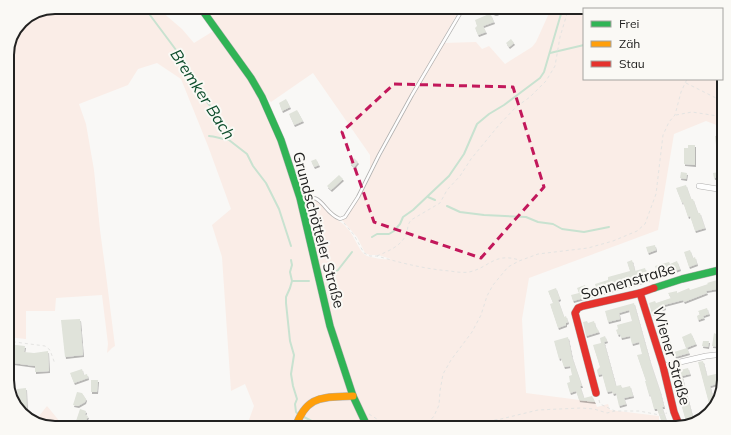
<svg xmlns="http://www.w3.org/2000/svg" width="731" height="435" font-family="Mulish,sans-serif">
  <defs>
    <filter id="shadow"><feDropShadow dx="1" dy="2" stdDeviation="0" flood-color="#0004"/></filter>
  </defs>
  <rect width="100%" height="100%" fill="#f9f8f6"/>
  <!-- green -->
  <g fill="#faede7">
    <path d="M55,7H158L161,11L182,29L194,43L215,30L235,55L281,140L333,326L303,198C307,197 311,196 315,198C322,202 327,211 333,216C337,220 343,223 347,228C354,235 357,247 364,254C368,258 386,260 391,259L378,255H370L365,253L357,237L341,219H343L359,198L412,96L443,43L476,42L482,49L489,46L505,64L532,47L536,42L550,11L531,14L530,7H676L684,9H584V79H722V46L724,52V128L706,121L674,134L658,230L529,278L522,319L526,393L595,402L597,407L608,404L610,410L659,416V428H246L254,406L245,384L231,391L222,257L212,225L231,209L208,146L181,79L157,63L138,69L128,85L79,104L86,124L94,170L100,230L105,267L115,346L112,348L107,353L108,344L102,295L56,298L55,311H26V339L7,337V52L21,21Z"/>
    <path d="M205,7H461L370,171V155L313,73L271,102L265,96L238,54Z"/>
    <path d="M47,406L65,428H55L29,420H36Z"/>
  </g>
  <g fill="none" stroke-linecap="round" stroke-linejoin="round">
    <!-- stream -->
    <g stroke="#c8e2d0" stroke-width="2">
      <path d="M144,7L185,62L207,102L222,120L225,125L229,140L247,154L253,166L266,183L279,209L291,246"/>
      <path d="M550,53L584,45"/>
      <path d="M209,136C213,136 223,139 229,140"/>
      <path d="M428,197L435,200"/>
      <path d="M447,206L460,212L484,215L526,217L538,222L553,224L562,229L584,232L609,227"/>
      <path d="M372,237L377,234H389L394,231L400,224L403,217L413,210L449,176L464,154L477,124L489,114L504,105L540,78L544,72L563,7"/>
      <path d="M291,260L292,265L290,272L292,281L290,288L286,297V303L290,341L294,355L291,374L293,386L297,399L295,404L296,412L298,414"/>
      <path d="M330,275L338,270L352,252"/>
      <path d="M292,281H309"/>
      <path d="M302,416L325,428"/>
    </g>
  </g>
  <!-- building -->
  <g fill="#e0e3da" filter="url(#shadow)">
    <path d="M489,14L491,15L494,22L483,26L486,32L478,35L475,28L477,26L475,20Z"/>
    <path d="M511,39L514,43L509,47L506,43Z"/>
    <path d="M286,99L290,107L282,111L279,103Z"/>
    <path d="M297,110L303,121L294,125L289,114Z"/>
    <path d="M724,135V185L721,186L719,177L714,178L713,173L719,172L715,136Z"/>
    <path d="M688,145H695V165L684,164V148H688Z"/>
    <path d="M354,158L358,162L354,167L350,163Z"/>
    <path d="M316,159L319,165L314,167L311,161Z"/>
    <path d="M681,172L687,173L686,179L680,178Z"/>
    <path d="M339,175L343,179L331,190L327,186Z"/>
    <path d="M686,185L691,199H693L698,213H700L705,228L695,231L690,216L688,217L683,202L682,203L676,188Z"/>
    <path d="M724,204V215H717L716,205Z"/>
    <path d="M655,245L656,250L648,253L646,247Z"/>
    <path d="M690,250L693,258L695,257L697,264L689,267L684,252Z"/>
    <path d="M632,260L635,271L645,268L649,280L573,301L571,295L579,293L577,288L585,285L587,291L596,288L595,284L608,280V277L630,271L627,262Z"/>
    <path d="M677,261L680,269L659,277L655,266L669,262L670,264Z"/>
    <path d="M724,278V288L706,291L707,293L684,302L683,300L664,305L665,308L658,310V312L652,314L649,303L655,301L656,303L671,298L668,293L677,291V293L689,288L690,290L708,284L707,283Z"/>
    <path d="M556,288L560,299L558,300L564,317L566,316L568,322L566,323V325L558,328L550,304L553,303L548,291Z"/>
    <path d="M634,303L650,361L660,391L664,407H662L669,428H664L657,409H654L650,394L649,395L645,381H646L637,355L642,354L639,342L632,344L630,336L621,338L620,334L618,335L616,330L618,329L617,325L632,321L629,310L619,313L620,319L608,322L605,311Z"/>
    <path d="M707,308L709,314L703,316L704,318L698,320L697,316L700,314L698,311Z"/>
    <path d="M80,319L83,355L65,357L61,320Z"/>
    <path d="M587,321L588,323L594,321L596,328H597L599,332L586,336L583,322Z"/>
    <path d="M718,321L724,322V347H722L712,346L714,333L716,334Z"/>
    <path d="M665,323L672,349L664,351L657,325Z"/>
    <path d="M691,333L696,344L686,348L682,337Z"/>
    <path d="M605,336L607,341L604,342L616,386L621,385L622,388L630,386L633,396L624,398L626,404L619,406L616,393L613,394L612,391L607,392L602,374L598,375L597,370L600,367L593,345L601,343L600,338Z"/>
    <path d="M568,337L572,357L582,386H580L584,398L592,396L595,402L578,400H579L576,391L570,393L567,383L570,382L569,376L572,375L570,366L564,367L561,358L559,359L554,341Z"/>
    <path d="M703,341H709L708,347L702,346Z"/>
    <path d="M7,344L25,346L24,352L34,353L48,351L49,371L35,372V366L13,363L12,373H7Z"/>
    <path d="M687,348L689,353L675,357L674,352Z"/>
    <path d="M703,361L707,376L724,372L723,382L710,386L715,407L711,411L698,362Z"/>
    <path d="M688,368L690,374L682,376L693,418L696,417L697,422L687,425L672,372Z"/>
    <path d="M82,369L84,375L87,374L88,378L74,383L70,373Z"/>
    <path d="M91,380H98L97,392H91Z"/>
    <path d="M26,388L27,414H23L14,404L12,401H18L17,389Z"/>
    <path d="M77,392L82,393L86,399L85,402L78,406L73,405Z"/>
    <path d="M80,409L86,411L85,415L88,416L85,423L83,422L82,423L76,421Z"/>
  </g>
  <g fill="none" stroke-linecap="round" stroke-linejoin="round">
    <!-- lane casing -->
    <g stroke="#b0afae" stroke-width="4">
      <g id="lane">
        <path d="M478,7L497,14"/>
        <path d="M300,198C324,192 322,212 340,219L345,217L358,197L379,155L412,95L464,7"/>
      </g>
    </g>
    <!-- street casing -->
    <g stroke="#b0afae" stroke-width="6">
      <g id="street">
        <path d="M699,186L724,190"/>
        <path d="M663,366L706,356L724,354"/>
      </g>
    </g>
    <!-- fast casing -->
    <g stroke="#b0afae" stroke-width="8">
      <g id="fast">
        <path d="M200,7L251,78L262,97L281,140L300,198L330,326L353,396L368,428"/>
        <path d="M654,288L682,279L724,269"/>
      </g>
    </g>
    <!-- slow casing -->
    <g stroke="#b0afae" stroke-width="8">
      <path id="slow" d="M295,428C307,394 322,398 353,396"/>
    </g>
    <!-- jam casing -->
    <g stroke="#b0afae" stroke-width="8">
      <g id="jam">
        <path d="M640,293L663,366L674,412L680,427"/>
        <path d="M596,393L575,313L578,308L583,306L640,293L654,288"/>
      </g>
    </g>
    <!-- path -->
    <g stroke="#e4e4e2" stroke-width="1" stroke-dasharray="3 3" stroke-linecap="butt">
      <path d="M646,7L647,9"/>
      <path d="M53,8L61,7"/>
      <path d="M686,83L724,102"/>
      <path d="M676,115L692,112L724,117"/>
      <path d="M344,223L354,235L364,253L370,256H377C401,263 425,269 450,271C456,272 463,273 469,272C489,268 494,252 519,260"/>
      <path d="M377,256C388,251 400,247 406,235C408,230 407,225 411,220L440,203L447,190L460,176L471,159L499,125L516,107L530,97L546,81L555,66L560,37L569,7"/>
      <path d="M7,341L45,346L50,350L55,364"/>
      <path d="M599,400L600,404L615,411"/>
      <path d="M369,414L391,428"/>
      <path d="M424,428L434,416L439,405L440,391L443,374L451,360L472,332L481,315L487,296L493,285L508,267L519,261L538,254L588,248L613,241L637,231L645,224L656,194L663,135L669,122L675,115L681,92L687,79"/>
      <path d="M447,428L501,419L538,410L581,408L594,409L607,413L615,411H639L660,415L667,413"/>
    </g>
    <!-- lane -->
    <use href="#lane" stroke="#fefefe" stroke-width="2.5"/>
    <!-- street -->
    <use href="#street" stroke="#fefefe" stroke-width="5"/>
    <!-- fast -->
    <use href="#fast" stroke="#30b455" stroke-width="7"/>
    <!-- slow -->
    <use href="#slow" stroke="#ff9f0a" stroke-width="7"/>
    <!-- jam -->
    <use href="#jam" stroke="#e5322d" stroke-width="7"/>
  </g>
  <!-- marked area -->
  <path fill="none" stroke="#c2185b" stroke-width="3" stroke-dasharray="8 5" stroke-linejoin="round" d="M394,84L513,87L544,187L481,258L374,222L342,132Z"/>
  <g text-anchor="middle" dominant-baseline="central" stroke-width="4" stroke-linejoin="round" paint-order="stroke">
    <!-- street labels -->
    <g font-size="15" fill="#222221" stroke="#faf9f5">
      <text transform="translate(319 230) rotate(75)">Grundschötteler Straße</text>
      <text transform="translate(628 281) rotate(-16)">Sonnenstraße</text>
      <text transform="translate(672 356) rotate(74)">Wiener Straße</text>
    </g>
    <!-- water labels -->
    <g font-size="16" font-style="italic" fill="#0c4c2b" stroke="#faf9f5">
      <text transform="translate(203 94) rotate(57)">Bremker Bach</text>
    </g>
  </g>
  <!-- crop -->
  <path d="M0 0H731V435H0ZM55 14H676A41 41 0 0 1 717 55V380A41 41 0 0 1 676 421H55A41 41 0 0 1 14 380V55A41 41 0 0 1 55 14Z" fill="#faf9f5" fill-rule="evenodd"/>
  <path fill="none" stroke="#222221" stroke-width="2" d="M55 14H676A41 41 0 0 1 717 55V380A41 41 0 0 1 676 421H55A41 41 0 0 1 14 380V55A41 41 0 0 1 55 14Z"/>
  <!-- legend -->
  <rect x="583" y="8" width="140" height="72" fill="#faf9f5" stroke="#a4a3a0"/>
  <rect x="591" y="21" width="20" height="6" fill="#30b455" stroke="#a4a3a0"/>
  <text x="619" y="28" font-size="12" fill="#222221">Frei</text>
  <rect x="591" y="41" width="20" height="6" fill="#ff9f0a" stroke="#a4a3a0"/>
  <text x="619" y="48" font-size="12" fill="#222221">Zäh</text>
  <rect x="591" y="61" width="20" height="6" fill="#e5322d" stroke="#a4a3a0"/>
  <text x="619" y="68" font-size="12" fill="#222221">Stau</text>
</svg>
